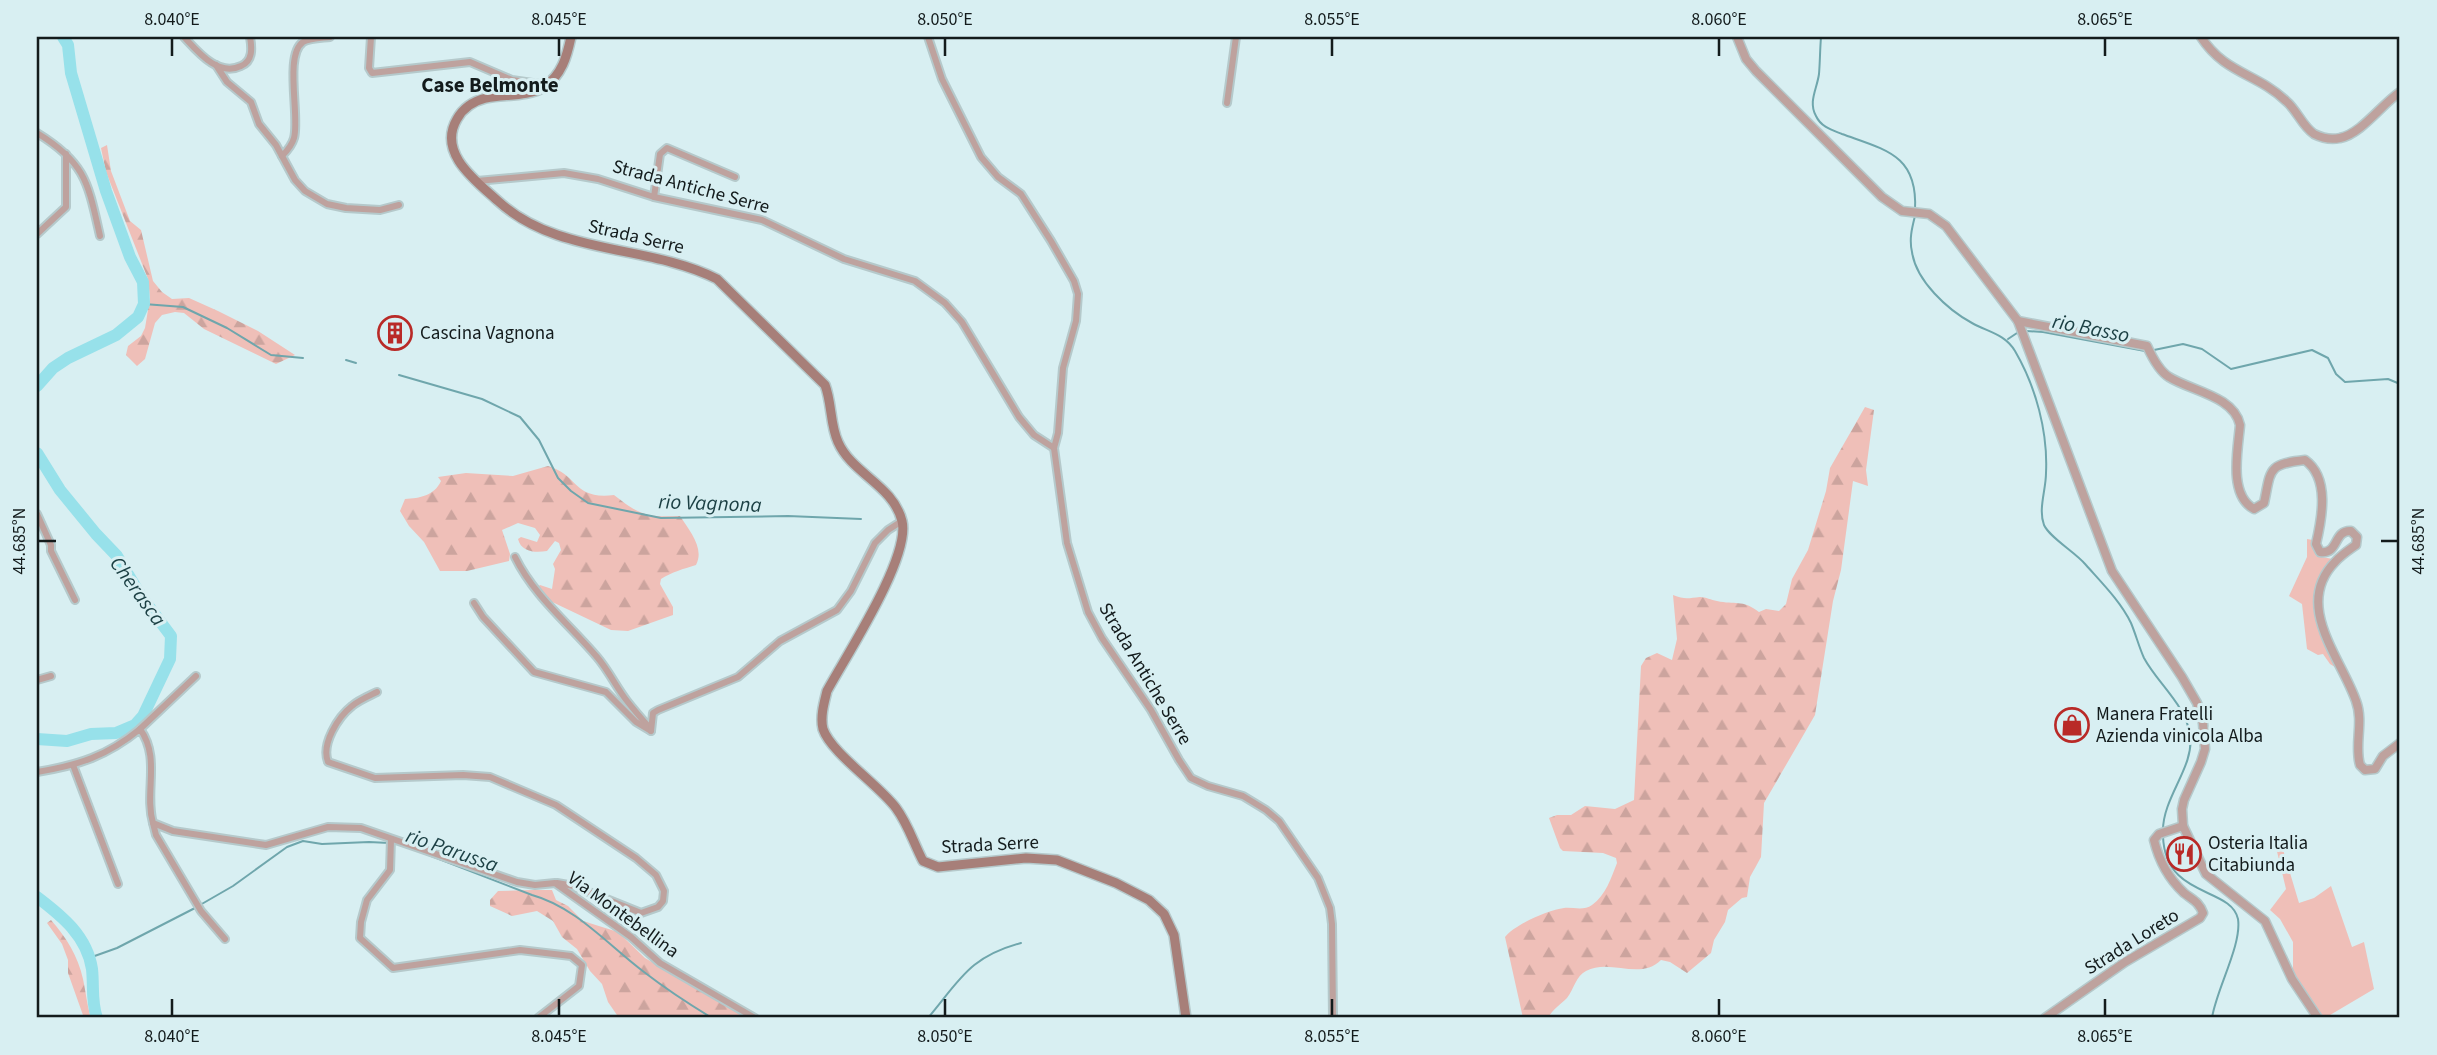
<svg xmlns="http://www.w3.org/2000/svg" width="2437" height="1055" font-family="'Source Sans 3',sans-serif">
  <defs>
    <pattern id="forest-firs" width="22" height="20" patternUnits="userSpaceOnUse" patternTransform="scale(1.75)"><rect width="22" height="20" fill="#efbfb8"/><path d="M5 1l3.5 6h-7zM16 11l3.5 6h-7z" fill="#cca49e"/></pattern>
  </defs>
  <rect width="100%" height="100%" fill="#d8eff2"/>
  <!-- green -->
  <g fill="#efbfb8">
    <path d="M2307,539L2313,540L2316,556L2333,559C2301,602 2316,626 2338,669L2330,664L2323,654L2318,655L2307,649L2302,604L2289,596L2307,557Z"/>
    <path d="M2279,836L2299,903L2314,898L2331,886L2352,947L2364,942L2374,989L2325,1018H2322L2299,983L2293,970V942L2280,919L2270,910L2286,889L2274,839Z"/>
  </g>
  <!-- forest -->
  <g fill="url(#forest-firs)">
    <path d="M107,145L111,171L130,221L141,230L153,281L162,292L172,299L189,298L218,311L258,331L295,355L276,364L204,329L184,313L175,312L162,315L155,323L145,359L137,366L126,355L128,346L141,336L145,328L150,298L148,279L106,172L101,148Z"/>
    <path d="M1865,407L1874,410L1866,470L1868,486L1853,481L1841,570L1833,601L1815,715L1764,803L1761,857L1750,877L1747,897L1742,898L1728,910L1725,922L1714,940L1711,953L1687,973L1670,962L1661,960C1640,981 1610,958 1586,971C1576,976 1574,989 1567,998C1560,1005 1553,1009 1548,1018H1523L1505,937C1514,925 1548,910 1564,908C1573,907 1584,911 1592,905C1606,895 1611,878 1617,863L1616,858L1603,853L1563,851L1560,848L1549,818L1557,815H1571L1585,806L1615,809L1634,800L1641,666L1646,658L1657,653L1672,660L1677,639L1673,595C1685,600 1689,598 1700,597C1706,597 1711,600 1717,601C1735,605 1742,599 1759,612L1766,609L1779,611L1786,604L1792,579L1808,550L1826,491L1830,468Z"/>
    <path d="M548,466C579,475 573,500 614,495C641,516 646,517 680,516C689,530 705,548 696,565C683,569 672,572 661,579L660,584L673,607V615L628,631L611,630L548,600L537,588L540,585L552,589L555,569L553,564L561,550L559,543L555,541L547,551C535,553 521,552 518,539L521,537L537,542L540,535L535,528L518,523L502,530L510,554L509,561L467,571H440L424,542L409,526L400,511L405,499C420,498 434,496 441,481L438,477L466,473L513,476Z"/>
    <path d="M532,890H552L556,900L568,906L583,921L618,932L645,958L747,1018H619L608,1002L602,984L590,971L577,949L562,937L553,921L537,911L512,916L490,906V900L498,891Z"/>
    <path d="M51,920C66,937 78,956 83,979C86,993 87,1005 91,1018H84L68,973V960L62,944L47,923Z"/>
  </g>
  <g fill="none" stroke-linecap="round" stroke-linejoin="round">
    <!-- stream -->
    <g stroke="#6fa6ac" stroke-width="2">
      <path d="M1821,37C1820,49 1820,62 1819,74C1817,89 1808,102 1816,116C1821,127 1832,130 1842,134C1886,150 1918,155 1915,210"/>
      <path d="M1915,216C1912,228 1909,239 1912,252C1916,281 1948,310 1972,323C1988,332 2005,334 2015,351C2036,387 2048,432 2046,473C2046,490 2038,509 2044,525C2050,538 2075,552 2086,565C2102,583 2121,602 2131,623C2136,635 2139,647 2144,658C2158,684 2186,705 2190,735C2195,766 2163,797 2163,830"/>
      <path d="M144,304L183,307L227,328L271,355L303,358"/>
      <path d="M2026,331L2043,332L2145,351"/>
      <path d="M2008,339L2017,333"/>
      <path d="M2154,350L2183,344L2202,349L2231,369L2312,350L2328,358L2336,374L2345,382L2388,379L2400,384"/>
      <path d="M346,360L356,363"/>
      <path d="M399,375L482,399L520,417L539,440L558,478L571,491L588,503L661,518L788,516L861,519"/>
      <path d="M2163,836C2165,899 2231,886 2238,919C2242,945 2216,990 2212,1018"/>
      <path d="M408,847L532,895C576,907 609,946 644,972C666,989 689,1004 712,1018"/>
      <path d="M200,905L233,886L287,847L303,841L322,844L369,842L389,843"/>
      <path d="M89,958L117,948L195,908"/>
      <path d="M928,1018C960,980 969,957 1021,943"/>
    </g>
    <!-- river -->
    <g stroke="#97e1ea" stroke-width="12">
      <path d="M37,386L53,368L68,358L116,335L138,317L144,304L143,282L130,257L106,191L71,73L68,45L63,37"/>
      <path d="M37,453L60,490L96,534L117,556L141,596L171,636L170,659L143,716L135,725L116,733L91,734L67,741L37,739"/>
      <path d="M37,897C62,916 87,936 92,969C94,987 91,1001 97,1018"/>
    </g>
    <!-- minor casing -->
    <g stroke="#b5c9cb" stroke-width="10">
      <g id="minor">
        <path d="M184,37C198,52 218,77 241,66C253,61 252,48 250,37"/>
        <path d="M371,37L369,68L372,73L470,62L512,80L546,85"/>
        <path d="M928,37L942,79L981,157L998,177L1021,194L1051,241L1074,281L1078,294L1076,321L1063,368L1058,433L1054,448L1067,543L1088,612L1102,638L1151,710L1179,760L1191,778L1208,786L1243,796L1266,810L1279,821L1318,878L1330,908L1332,924L1333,1018"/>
        <path d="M216,65L227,82L251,102L259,124L276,145L295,180L305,191L327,204L346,208L380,210L399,205"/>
        <path d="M1227,103L1236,37"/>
        <path d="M37,133C86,163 88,183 100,236"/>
        <path d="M282,156C287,151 292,145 294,138C300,117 284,55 303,42C310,38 322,38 330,37"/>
        <path d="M477,181L564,173L598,179L654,197L762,220L844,259L915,281L945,303L962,322L1019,417L1034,435L1054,448"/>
        <path d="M654,197L660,154L667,148L735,177"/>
        <path d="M37,234L66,207V154"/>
        <path d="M37,514L51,545V551L75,600"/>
        <path d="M515,557C534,596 569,624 597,657C609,671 616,687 627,701C634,710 641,718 648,726"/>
        <path d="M474,603L483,617L534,672L606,692L636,722L651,731"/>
        <path d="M37,680L51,676"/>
        <path d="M377,692C369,696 359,700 352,706C338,717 321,744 328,762L375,778L463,775L490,777L556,805L636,858L656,875L664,891L663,901L658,907L641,913L574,886L557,883"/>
        <path d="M140,729L196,676"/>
        <path d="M651,731L653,713L658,710L738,677L780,641L837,610L851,591L875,543L888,530L902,521"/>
        <path d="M73,765L118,884"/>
        <path d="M37,772C79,765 107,756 140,729C161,758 144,792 153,823L173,831L266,845L328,827L361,828L517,882L535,885L555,883L631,937L660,963L755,1018"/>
        <path d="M153,823L156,835L201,911L225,939"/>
        <path d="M391,839L390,870L367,900L361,922L360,938L393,968L520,950L571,956L582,965L579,986L538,1018"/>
      </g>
    </g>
    <!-- tertiary casing -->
    <g stroke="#b5c9cb" stroke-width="11">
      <g id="tertiary">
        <path d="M1737,37L1746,59L1756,71L1882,197L1902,211L1929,214L1946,226L2018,321L2112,571L2182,677L2197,703L2203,723L2205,749L2201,762L2184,800L2182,809L2183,826L2206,874L2265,921L2292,979L2318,1018"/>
        <path d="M2201,37C2225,74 2257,73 2286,101C2297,110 2302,126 2314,134C2322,138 2331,140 2340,138C2361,134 2382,104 2400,92"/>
        <path d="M2018,321L2147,346C2152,357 2159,371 2169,377C2191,391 2234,396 2240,425C2238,449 2228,495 2254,509L2264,503C2271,470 2267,464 2305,460C2330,478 2322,518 2316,544L2320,552C2339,555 2333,530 2351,531L2357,537L2356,545C2349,550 2341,555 2335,562C2293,605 2341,658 2356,701C2364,722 2354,745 2360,765L2365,770L2375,769L2383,756L2400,743"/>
        <path d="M2045,1018L2125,962L2200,918L2203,913C2199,902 2193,900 2184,893C2168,878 2159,861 2154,840L2159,834L2183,826"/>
      </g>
    </g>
    <!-- secondary casing -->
    <g stroke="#b5c9cb" stroke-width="12">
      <path id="secondary" d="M571,37C567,56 562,75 544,87C527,97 504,94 486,98C474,101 463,108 457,119C437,153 476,181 498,201C558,256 648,244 717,279L825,385C832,403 830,425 838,442C852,474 893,485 902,521C911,557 846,656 827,691C824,703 820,717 823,729C831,753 879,785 896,808C908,824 914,844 923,861L938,867L1026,858L1057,860L1116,883L1149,900L1164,914L1174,935L1186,1018"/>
    </g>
    <!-- minor -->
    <use href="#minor" stroke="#bea29e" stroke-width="6"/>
    <!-- tertiary -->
    <use href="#tertiary" stroke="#bea29e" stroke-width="8"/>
    <!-- secondary -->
    <use href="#secondary" stroke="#a77f79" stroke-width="9"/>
  </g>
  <!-- ticks -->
  <path fill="none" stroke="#131b1c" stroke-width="2.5" d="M172,38V56M559,38V56M945,38V56M1332,38V56M1719,38V56M2105,38V56M38,541H56M2381,541H2398M172,999V1016M559,999V1016M945,999V1016M1332,999V1016M1719,999V1016M2105,999V1016"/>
  <!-- icons -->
  <defs>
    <g id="building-ring" transform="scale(1.75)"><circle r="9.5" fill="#d8eff2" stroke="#b92a27" stroke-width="1.5"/><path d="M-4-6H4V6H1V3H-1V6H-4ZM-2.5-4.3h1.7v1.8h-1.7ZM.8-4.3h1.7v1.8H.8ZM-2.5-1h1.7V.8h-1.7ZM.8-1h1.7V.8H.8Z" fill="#b92a27"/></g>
    <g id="shop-ring" transform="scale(1.75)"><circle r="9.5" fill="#d8eff2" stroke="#b92a27" stroke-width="1.5"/><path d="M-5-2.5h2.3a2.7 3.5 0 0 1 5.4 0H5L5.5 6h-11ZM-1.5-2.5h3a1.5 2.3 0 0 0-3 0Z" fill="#b92a27"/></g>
    <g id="restaurant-ring" transform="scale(1.75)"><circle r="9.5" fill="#d8eff2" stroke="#b92a27" stroke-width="1.5"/><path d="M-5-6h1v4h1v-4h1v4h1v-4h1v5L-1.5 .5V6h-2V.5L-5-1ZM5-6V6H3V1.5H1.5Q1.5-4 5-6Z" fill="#b92a27"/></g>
  </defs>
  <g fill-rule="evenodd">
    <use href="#building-ring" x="395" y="333"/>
    <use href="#shop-ring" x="2072" y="725"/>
    <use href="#restaurant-ring" x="2184" y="854"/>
  </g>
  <g text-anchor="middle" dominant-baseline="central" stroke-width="6" stroke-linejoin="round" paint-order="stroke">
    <!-- street labels -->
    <g font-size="19" fill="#131b1c" stroke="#d8eff2">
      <text transform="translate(691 187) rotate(15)">Strada Antiche Serre</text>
      <text transform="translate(636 237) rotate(13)">Strada Serre</text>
      <text transform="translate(1145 674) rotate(59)">Strada Antiche Serre</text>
      <text transform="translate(990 845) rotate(-3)">Strada Serre</text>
      <text transform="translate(623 915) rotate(36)">Via Montebellina</text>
      <text transform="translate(2132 942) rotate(-32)">Strada Loreto</text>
    </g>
    <!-- poi labels -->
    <g font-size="19" fill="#131b1c" stroke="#d8eff2" text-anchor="start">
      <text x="420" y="333">Cascina Vagnona</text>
      <text x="2096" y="714">Manera Fratelli<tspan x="2096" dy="22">Azienda vinicola Alba</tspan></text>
      <text x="2208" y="843">Osteria Italia<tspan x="2208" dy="22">Citabiunda</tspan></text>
    </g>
    <!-- neighbourhood labels -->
    <g font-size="21" font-weight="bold" fill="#131b1c" stroke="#d8eff2">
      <text x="490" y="85">Case Belmonte</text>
    </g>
    <!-- water labels -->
    <g font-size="21" font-style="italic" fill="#1b3f43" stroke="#d8eff2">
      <text transform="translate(2091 328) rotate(11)">rio Basso</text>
      <text transform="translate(710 503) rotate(2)">rio Vagnona</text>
      <text transform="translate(138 591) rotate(54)">Cherasca</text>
      <text transform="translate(452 850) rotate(19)">rio Parussa</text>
    </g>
  </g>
  <!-- border -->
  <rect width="2437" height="1055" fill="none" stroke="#d8eff2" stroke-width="77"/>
  <rect x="38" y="38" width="2360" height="978" fill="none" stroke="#131b1c" stroke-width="2.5"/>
  <g font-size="18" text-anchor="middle" fill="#131b1c">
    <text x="172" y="25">8.040°E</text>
    <text x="559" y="25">8.045°E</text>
    <text x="945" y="25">8.050°E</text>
    <text x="1332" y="25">8.055°E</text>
    <text x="1719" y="25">8.060°E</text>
    <text x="2105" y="25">8.065°E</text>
    <text transform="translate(19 541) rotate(-90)" y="6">44.685°N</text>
    <text transform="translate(2418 541) rotate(-90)" y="6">44.685°N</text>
    <text x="172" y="1042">8.040°E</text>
    <text x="559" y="1042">8.045°E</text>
    <text x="945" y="1042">8.050°E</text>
    <text x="1332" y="1042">8.055°E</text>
    <text x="1719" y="1042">8.060°E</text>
    <text x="2105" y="1042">8.065°E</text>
  </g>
</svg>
